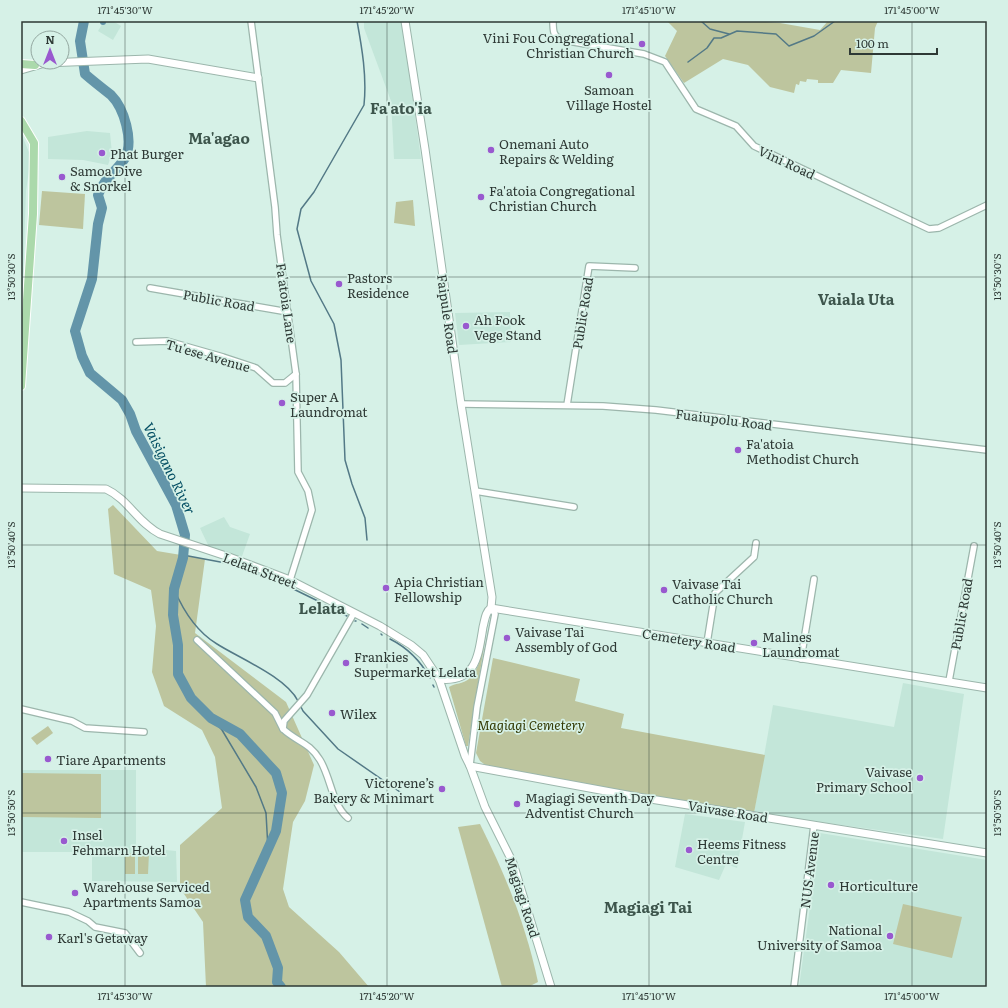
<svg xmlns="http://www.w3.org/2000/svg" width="1008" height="1008" font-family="Literata,serif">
  <rect width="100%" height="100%" fill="#d6f1e7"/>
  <!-- built -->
  <g fill="#c3e6d9">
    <path d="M104,21H113L121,26L113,40L98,31Z"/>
    <path d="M364,21H402L421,159H394L391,101L364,28Z"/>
    <path d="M87,131L110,133L112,153L108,165L83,160L48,159V137Z"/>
    <path d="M21,133L31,157L26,191L22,310Z"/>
    <path d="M510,312L511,342L459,345L455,313Z"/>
    <path d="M224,517L230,527L250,534L241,559L209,547L200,528Z"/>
    <path d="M903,683L964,694L943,839L754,813L773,705L894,727Z"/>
    <path d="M21,770H136V847L176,851L177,882L92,881V852H21Z"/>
    <path d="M685,814L745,822L737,868L726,864L719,880L675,867Z"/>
    <path d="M820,833L987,860V987H799Z"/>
  </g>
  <!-- green -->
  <g fill="#bdc59e">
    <path d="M667,21H749L780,23L820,30L828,21H878L875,28L871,73L841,70L833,83H818V80L807,79L806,82L800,81L799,85L796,84L794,93L770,87L748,65L723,59L684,83L665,56L677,31Z"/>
    <path d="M42,191L85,194L83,229L39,225Z"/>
    <path d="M413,200L415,226L394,223L396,202Z"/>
    <path d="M113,505L157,551L205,559L195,633L286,702L314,765L305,801L293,822L283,889L289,907L339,952L369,987H206L203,922L180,888V845L222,808L215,757L202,730L164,706L152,672L156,626L151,590L114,574L108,509Z"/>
    <path d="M489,616L468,746H466L449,687C455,683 463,684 469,679C484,666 484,634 489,616Z"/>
    <path d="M493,658L580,679L575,701L624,714L621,728L765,755L754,813L665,799L488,767L480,761L476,753Z"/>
    <path d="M48,726L53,733L37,745L31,738Z"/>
    <path d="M21,773L101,774V818L21,817Z"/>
    <path d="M480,824C506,876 526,925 538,982L528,987H502L458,827Z"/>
    <rect x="125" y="853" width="10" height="21"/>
    <path d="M138,853H149L148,874H138Z"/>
    <path d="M903,904L962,917L952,958L893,944Z"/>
  </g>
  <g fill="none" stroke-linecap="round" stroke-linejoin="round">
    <!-- stream -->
    <g stroke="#537986" stroke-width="1.5">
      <path d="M357,21C362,48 367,77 364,105L314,192L301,209L297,229L311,281L334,324L341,360L345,460L352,484L365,518L367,540"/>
      <path d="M701,21L710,29L729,34"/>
      <path d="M688,62L707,48L714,38H721L737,31L776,34L789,46L814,36L835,21"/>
      <path d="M183,555L231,564"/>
      <path d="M239,566L271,579"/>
      <path d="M277,581L320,602"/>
      <path d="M174,589C183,610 197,632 217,644C239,658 286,677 298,701"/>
      <path d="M325,605L347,616"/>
      <path d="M355,621H356"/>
      <path d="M362,624L368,628"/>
      <path d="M381,634L382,635"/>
      <path d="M390,639C408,648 420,660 430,678"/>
      <path d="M433,685L434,687"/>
      <path d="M300,705L303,711L338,749L400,792"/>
      <path d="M211,718L222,730L256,787L266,813L268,849"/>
    </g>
    <!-- canal -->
    <path stroke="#6395a9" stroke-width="6" d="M103,21V22"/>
    <!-- river -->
    <path stroke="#6395a9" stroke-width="10" d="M84,21L80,41L85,74C93,81 102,88 111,95C124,108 134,141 125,158C116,172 105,177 98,195L102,208L98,224L92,279L75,331L82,356L90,373L122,400L130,414L136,431L176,505L185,535L183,558L174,589L173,615L178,645V674L191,698L211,718L240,734L276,773L282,793L276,831L245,900L248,917L266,936L278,968L277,982L281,987"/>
    <!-- minor casing -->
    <g stroke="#9cb6ac" stroke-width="8">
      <g id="minor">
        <path d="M251,21L275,207L277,235L296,374L298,472L308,491L312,510L290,580"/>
        <path d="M553,21C553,31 553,36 562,40L644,54L665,62L696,109L736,126L754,146L929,229L939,228L987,205"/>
        <path d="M150,288L288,312"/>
        <path d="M136,342L167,341L223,357L256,368L273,383H285L296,374"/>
        <path d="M461,404L603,406L656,410L987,450"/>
        <path d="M567,405L589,266L635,268"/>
        <path d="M475,491L574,507"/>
        <path d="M197,640L275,713L283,729"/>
        <path d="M707,643L715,593L754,557L756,543"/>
        <path d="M801,659L814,579"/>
        <path d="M949,681L974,546"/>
        <path d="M21,709L72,721L85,728L144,732"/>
        <path d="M470,765L477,707L495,614L491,608"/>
        <path d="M348,818C332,805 331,778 320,760C309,742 297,742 283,729L284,721L307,695L354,613"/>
        <path d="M21,902L69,912L88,921L95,927L125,933L140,953"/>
        <path d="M794,987L814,825"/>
      </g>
    </g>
    <!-- tertiary casing -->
    <g stroke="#9cb6ac" stroke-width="9">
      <g id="tertiary">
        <path d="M405,21L425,149L461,404L492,597L491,608"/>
        <path d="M439,679C476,683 478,657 483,627C485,620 485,612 491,608L987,688"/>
        <path d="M470,766L485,807L513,863L551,987"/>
      </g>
    </g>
    <!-- secondary casing -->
    <g stroke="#9cb6ac" stroke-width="9">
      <g id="secondary">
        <path d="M21,70L45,63L148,59L258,78"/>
        <path d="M21,488L106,489C128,499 138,523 160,534L229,557L290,580L380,626L411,645L423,655L439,679L465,756L470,766L638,797L987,853"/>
      </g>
    </g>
    <!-- primary casing -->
    <g stroke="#fff" stroke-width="10">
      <g id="primary">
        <path d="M21,64L35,65"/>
        <path d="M21,121L34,143L33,214L21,386"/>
      </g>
    </g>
    <!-- minor -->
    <use href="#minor" stroke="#fff" stroke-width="5.5"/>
    <!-- tertiary -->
    <use href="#tertiary" stroke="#fff" stroke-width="7"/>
    <!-- secondary -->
    <use href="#secondary" stroke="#fff" stroke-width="7"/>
    <!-- primary -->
    <use href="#primary" stroke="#abd9ab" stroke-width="8"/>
  </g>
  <!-- ticks -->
  <path fill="none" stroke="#2e3935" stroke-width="1" stroke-opacity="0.45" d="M125,21V987M387,21V987M649,21V987M912,21V987M21,277H987M21,545H987M21,813H987"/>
  <!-- markers -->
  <g fill="#9959cf" stroke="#d6f1e7" stroke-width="1.5">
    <circle cx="642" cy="44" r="4"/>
    <circle cx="609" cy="75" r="4"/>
    <circle cx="491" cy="150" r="4"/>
    <circle cx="102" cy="153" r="4"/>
    <circle cx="62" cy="177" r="4"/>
    <circle cx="481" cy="197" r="4"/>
    <circle cx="339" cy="284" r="4"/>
    <circle cx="466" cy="326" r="4"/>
    <circle cx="282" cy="403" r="4"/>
    <circle cx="738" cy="450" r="4"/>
    <circle cx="386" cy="588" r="4"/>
    <circle cx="664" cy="590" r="4"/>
    <circle cx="507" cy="638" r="4"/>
    <circle cx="754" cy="643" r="4"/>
    <circle cx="346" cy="663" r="4"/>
    <circle cx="332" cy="713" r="4"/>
    <circle cx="48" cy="759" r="4"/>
    <circle cx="920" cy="778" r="4"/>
    <circle cx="442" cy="789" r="4"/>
    <circle cx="517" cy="804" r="4"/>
    <circle cx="64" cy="841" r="4"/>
    <circle cx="689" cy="850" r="4"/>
    <circle cx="831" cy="885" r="4"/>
    <circle cx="75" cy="893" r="4"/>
    <circle cx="890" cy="936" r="4"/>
    <circle cx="49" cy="937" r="4"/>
  </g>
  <g text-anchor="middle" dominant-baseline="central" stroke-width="3.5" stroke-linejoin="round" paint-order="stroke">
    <!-- poi labels -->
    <g font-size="13" fill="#2e3935" stroke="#d6f1e7" text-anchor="start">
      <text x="634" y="37" text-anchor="end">Vini Fou Congregational<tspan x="634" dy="15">Christian Church</tspan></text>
      <text x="609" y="89" text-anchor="middle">Samoan<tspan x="609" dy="15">Village Hostel</tspan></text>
      <text x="499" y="143">Onemani Auto<tspan x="499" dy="15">Repairs &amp; Welding</tspan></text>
      <text x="110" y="153">Phat Burger</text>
      <text x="70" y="170">Samoa Dive<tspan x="70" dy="15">&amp; Snorkel</tspan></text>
      <text x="489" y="190">Fa'atoia Congregational<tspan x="489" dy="15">Christian Church</tspan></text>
      <text x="347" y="277">Pastors<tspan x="347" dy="15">Residence</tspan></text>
      <text x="474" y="319">Ah Fook<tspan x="474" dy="15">Vege Stand</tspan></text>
      <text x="290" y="396">Super A<tspan x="290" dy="15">Laundromat</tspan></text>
      <text x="746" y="443">Fa'atoia<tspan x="746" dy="15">Methodist Church</tspan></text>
      <text x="394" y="581">Apia Christian<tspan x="394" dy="15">Fellowship</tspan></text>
      <text x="672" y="583">Vaivase Tai<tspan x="672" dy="15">Catholic Church</tspan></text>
      <text x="515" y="631">Vaivase Tai<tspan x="515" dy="15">Assembly of God</tspan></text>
      <text x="762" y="636">Malines<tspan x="762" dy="15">Laundromat</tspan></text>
      <text x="354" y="656">Frankies<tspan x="354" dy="15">Supermarket Lelata</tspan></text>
      <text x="340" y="713">Wilex</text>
      <text x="56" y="759">Tiare Apartments</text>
      <text x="912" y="771" text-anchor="end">Vaivase<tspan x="912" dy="15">Primary School</tspan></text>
      <text x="434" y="782" text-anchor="end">Victorene’s<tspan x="434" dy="15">Bakery &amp; Minimart</tspan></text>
      <text x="525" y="797">Magiagi Seventh Day<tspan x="525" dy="15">Adventist Church</tspan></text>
      <text x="72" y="834">Insel<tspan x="72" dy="15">Fehmarn Hotel</tspan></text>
      <text x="697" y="843">Heems Fitness<tspan x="697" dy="15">Centre</tspan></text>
      <text x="839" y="885">Horticulture</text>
      <text x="83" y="886">Warehouse Serviced<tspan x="83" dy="15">Apartments Samoa</tspan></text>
      <text x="882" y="929" text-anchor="end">National<tspan x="882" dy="15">University of Samoa</tspan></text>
      <text x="57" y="937">Karl's Getaway</text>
    </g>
    <!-- street labels -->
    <g font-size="13" fill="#2e3935" stroke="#d6f1e7">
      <text transform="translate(787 162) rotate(25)">Vini Road</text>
      <text transform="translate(219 300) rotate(10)">Public Road</text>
      <text transform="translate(287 303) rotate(82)">Fa'atoia Lane</text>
      <text transform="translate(582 313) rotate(-81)">Public Road</text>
      <text transform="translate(448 314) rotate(82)">Faipule Road</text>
      <text transform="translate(208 355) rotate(16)">Tu'ese Avenue</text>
      <text transform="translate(724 419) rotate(7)">Fuaiupolu Road</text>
      <text transform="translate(260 570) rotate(21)">Lelata Street</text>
      <text transform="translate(961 614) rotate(-80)">Public Road</text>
      <text transform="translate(689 640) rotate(9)">Cemetery Road</text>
      <text transform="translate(728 811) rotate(9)">Vaivase Road</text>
      <text transform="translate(809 870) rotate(-83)">NUS Avenue</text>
      <text transform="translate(523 897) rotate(72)">Magiagi Road</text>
    </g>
    <!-- park labels -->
    <g font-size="13" font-style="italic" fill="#333903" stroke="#d6f1e7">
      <text x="531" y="724">Magiagi Cemetery</text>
    </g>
    <!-- water labels -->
    <g font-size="14" font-style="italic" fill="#024d62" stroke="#d6f1e7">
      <text transform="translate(170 468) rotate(64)">Vaisigano River</text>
    </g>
    <!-- quarter labels -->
    <g font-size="15" font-weight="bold" fill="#3d554c" stroke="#d6f1e7">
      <text x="401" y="107">Fa'ato'ia</text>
      <text x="219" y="137">Ma'agao</text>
      <text x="856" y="298">Vaiala Uta</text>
      <text x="322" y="607">Lelata</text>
      <text x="648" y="906">Magiagi Tai</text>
    </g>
  </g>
  <!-- border -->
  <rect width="1008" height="1008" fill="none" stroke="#d6f1e7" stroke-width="44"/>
  <!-- north arrow -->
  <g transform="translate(50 50)"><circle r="19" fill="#d6f1e7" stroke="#93a7a0"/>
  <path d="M0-3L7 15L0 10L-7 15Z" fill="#9959cf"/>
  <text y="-6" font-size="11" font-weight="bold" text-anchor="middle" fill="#2e3935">N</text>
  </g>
  <!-- scale -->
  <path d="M850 48v6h87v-6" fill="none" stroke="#2e3935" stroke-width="2"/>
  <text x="856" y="48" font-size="12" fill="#2e3935" stroke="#d6f1e7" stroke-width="3" paint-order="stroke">100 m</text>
  <rect x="22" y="22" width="964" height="964" fill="none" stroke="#2e3935" stroke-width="1.5"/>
  <g font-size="10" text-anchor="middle" fill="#2e3935">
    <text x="125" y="14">171°45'30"W</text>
    <text x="387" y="14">171°45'20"W</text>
    <text x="649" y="14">171°45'10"W</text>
    <text x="912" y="14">171°45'00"W</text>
    <text transform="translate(11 277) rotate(-90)" y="4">13°50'30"S</text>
    <text transform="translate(997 277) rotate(-90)" y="4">13°50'30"S</text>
    <text transform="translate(11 545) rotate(-90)" y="4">13°50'40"S</text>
    <text transform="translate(997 545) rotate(-90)" y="4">13°50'40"S</text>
    <text transform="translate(11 813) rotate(-90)" y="4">13°50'50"S</text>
    <text transform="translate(997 813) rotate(-90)" y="4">13°50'50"S</text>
    <text x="125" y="1000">171°45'30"W</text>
    <text x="387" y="1000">171°45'20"W</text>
    <text x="649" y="1000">171°45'10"W</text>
    <text x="912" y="1000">171°45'00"W</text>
  </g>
</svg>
